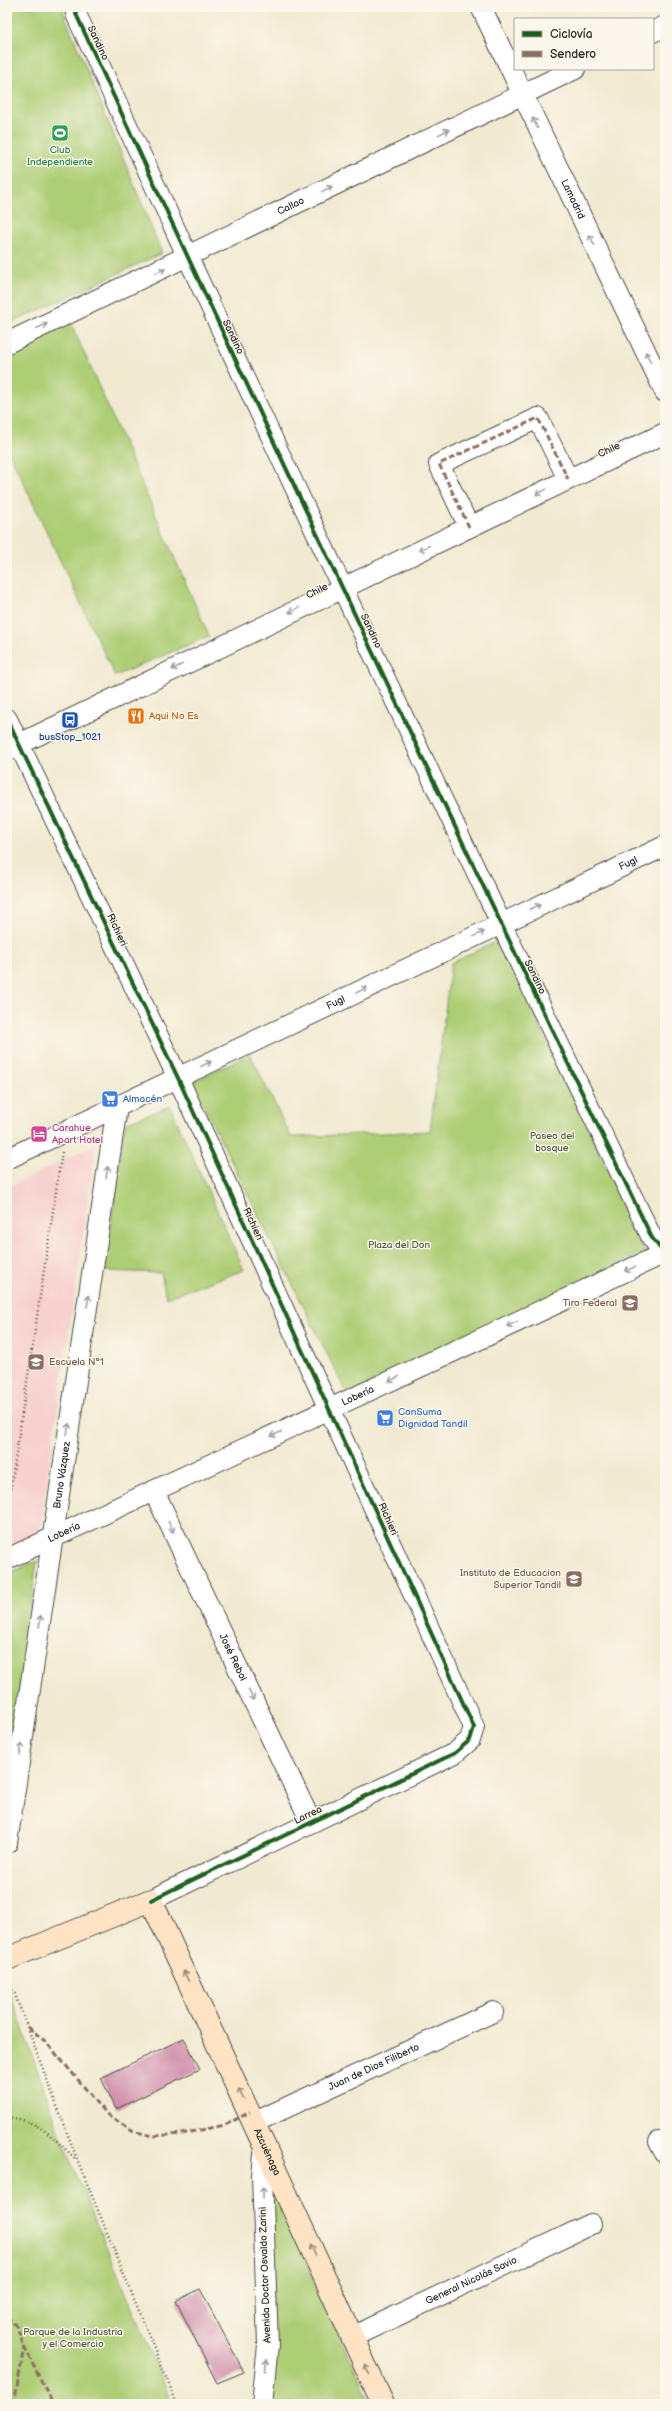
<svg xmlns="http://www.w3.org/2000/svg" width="672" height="2411" font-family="'Balsamiq Sans',sans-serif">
  <rect width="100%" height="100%" fill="#fbf7ec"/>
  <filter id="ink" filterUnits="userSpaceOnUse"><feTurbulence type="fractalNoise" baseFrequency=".025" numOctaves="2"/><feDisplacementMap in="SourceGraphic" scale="8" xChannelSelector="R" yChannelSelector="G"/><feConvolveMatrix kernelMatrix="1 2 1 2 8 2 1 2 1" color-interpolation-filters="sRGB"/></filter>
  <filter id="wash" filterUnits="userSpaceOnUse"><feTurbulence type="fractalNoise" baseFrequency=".012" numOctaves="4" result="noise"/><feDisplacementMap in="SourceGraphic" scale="16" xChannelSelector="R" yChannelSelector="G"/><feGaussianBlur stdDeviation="0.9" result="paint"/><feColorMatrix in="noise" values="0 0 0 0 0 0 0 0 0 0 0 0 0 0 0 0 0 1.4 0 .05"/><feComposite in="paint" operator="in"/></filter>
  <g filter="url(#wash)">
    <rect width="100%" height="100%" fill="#f1ead1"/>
    <!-- built -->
    <path fill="#f7d0cf" d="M96,1144L39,1537L7,1550V1188Z"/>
    <!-- green -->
    <g fill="#aece76" stroke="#6c7c50">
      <path d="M7,7H64V14L162,253L7,325Z"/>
      <path d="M70,321L209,636L115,676L7,448V350Z"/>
      <path d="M500,940L645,1252L347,1394L192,1082L250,1054L291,1137L430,1131L451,963Z"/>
      <path d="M170,1106L244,1270L166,1298L161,1273L104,1271L125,1123Z"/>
      <path d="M37,1561L7,1781V1574Z"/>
      <path d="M7,1991L11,1996L66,2150L172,2404H7Z"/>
      <path d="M268,2178L371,2404H272Z"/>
    </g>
    <g id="blocks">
      <!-- building -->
      <g fill="#d191ad">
        <path d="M184,2038L200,2069L116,2109L101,2078Z"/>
        <path d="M200,2289L244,2372L217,2383L176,2301Z"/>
      </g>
    </g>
  </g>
  <g filter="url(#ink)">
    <use href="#blocks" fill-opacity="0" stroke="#494844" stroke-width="1"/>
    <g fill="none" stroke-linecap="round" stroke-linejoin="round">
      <!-- street casing -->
      <g stroke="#494844" stroke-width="22">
        <g id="street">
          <path d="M76,7V14C264,425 456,832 652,1238L665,1254"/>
          <path id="s1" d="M481,7L665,392"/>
          <path d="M653,32L665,26"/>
          <path id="s2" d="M7,343L575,69"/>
          <path d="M469,527L439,464L538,418L568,479"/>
          <path d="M7,719L178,1078L474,1727L470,1740L455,1753L151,1900"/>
          <path d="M7,750L665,433"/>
          <path id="s3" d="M7,1159L665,846"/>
          <path id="s4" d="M154,1491L311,1822"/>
          <path id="s5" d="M7,1559L665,1253"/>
          <path id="s6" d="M7,1843L117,1107"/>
          <path id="s7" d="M255,2122L493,2012"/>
          <path d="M659,2142L665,2153"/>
          <path id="s8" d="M352,2337L591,2224"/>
          <path d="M262,2404L268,2345L262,2175L265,2145"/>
        </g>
      </g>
      <!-- secondary casing -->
      <g stroke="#494844" stroke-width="24">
        <g id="secondary">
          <path id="s9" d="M7,1959L151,1900L383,2404"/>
        </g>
      </g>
      <!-- path -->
      <g stroke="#494844" stroke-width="2.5" stroke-dasharray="1 3" stroke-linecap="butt">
        <path d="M7,1513L62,1152"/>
        <path d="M7,1984L14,1992L77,2159L177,2404"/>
        <path d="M7,2117C42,2121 51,2137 76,2159"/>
      </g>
      <!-- street -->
      <use href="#street" stroke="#fff" stroke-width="20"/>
      <!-- secondary -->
      <use href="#secondary" stroke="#fee4c5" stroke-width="22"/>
      <!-- quiet -->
      <g stroke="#8d6e63" stroke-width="3" stroke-dasharray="6 3" stroke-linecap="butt">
        <path d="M469,527L439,464L538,418L568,479"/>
        <path d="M28,2027L46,2042L107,2114L132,2131L154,2136L182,2134L225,2125L250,2112"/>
        <path d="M7,2316L17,2327L24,2347L53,2404"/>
        <path d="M14,2404L24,2347"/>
      </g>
      <!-- cycleway casing -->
      <g stroke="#fbf7ec" stroke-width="6">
        <g id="cycleway">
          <path d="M76,7V14C264,425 456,832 652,1238L665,1254"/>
          <path d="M7,719L178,1078L474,1727L470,1740L455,1753L151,1900"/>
        </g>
      </g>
      <!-- cycleway -->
      <use href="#cycleway" stroke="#1b5e20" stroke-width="4"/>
    </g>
    <!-- one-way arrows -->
    <defs><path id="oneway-shaft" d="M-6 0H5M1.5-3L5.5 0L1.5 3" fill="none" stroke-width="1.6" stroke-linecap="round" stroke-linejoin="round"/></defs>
    <g stroke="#a0a0a0">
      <use href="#oneway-shaft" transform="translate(535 123) rotate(-116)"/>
      <use href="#oneway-shaft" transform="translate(444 132) rotate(-26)"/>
      <use href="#oneway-shaft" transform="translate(327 189) rotate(-26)"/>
      <use href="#oneway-shaft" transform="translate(592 240) rotate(-116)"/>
      <use href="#oneway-shaft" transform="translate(160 271) rotate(-25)"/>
      <use href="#oneway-shaft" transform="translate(42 326) rotate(-25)"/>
      <use href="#oneway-shaft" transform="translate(648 357) rotate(-116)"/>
      <use href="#oneway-shaft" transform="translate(541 492) rotate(154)"/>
      <use href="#oneway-shaft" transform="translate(424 548) rotate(155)"/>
      <use href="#oneway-shaft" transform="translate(294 610) rotate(154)"/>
      <use href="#oneway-shaft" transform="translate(177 667) rotate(154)"/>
      <use href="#oneway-shaft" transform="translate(535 907) rotate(-25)"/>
      <use href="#oneway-shaft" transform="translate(479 934) rotate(-26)"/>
      <use href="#oneway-shaft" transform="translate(362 990) rotate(-26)"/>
      <use href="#oneway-shaft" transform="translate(206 1064) rotate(-26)"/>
      <use href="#oneway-shaft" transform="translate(107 1172) rotate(-81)"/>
      <use href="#oneway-shaft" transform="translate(630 1269) rotate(155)"/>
      <use href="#oneway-shaft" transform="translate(88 1301) rotate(-81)"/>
      <use href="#oneway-shaft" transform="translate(512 1324) rotate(155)"/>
      <use href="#oneway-shaft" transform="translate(394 1379) rotate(155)"/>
      <use href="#oneway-shaft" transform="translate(68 1429) rotate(-81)"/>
      <use href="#oneway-shaft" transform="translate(276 1434) rotate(155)"/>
      <use href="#oneway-shaft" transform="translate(171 1527) rotate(65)"/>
      <use href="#oneway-shaft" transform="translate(40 1621) rotate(-82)"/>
      <use href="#oneway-shaft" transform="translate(251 1695) rotate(65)"/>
      <use href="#oneway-shaft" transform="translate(21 1749) rotate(-82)"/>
      <use href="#oneway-shaft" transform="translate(263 2193) rotate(-91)"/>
      <use href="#oneway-shaft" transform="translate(266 2365) rotate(-84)"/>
    </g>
    <g stroke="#948878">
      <use href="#oneway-shaft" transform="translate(186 1976) rotate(-115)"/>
      <use href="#oneway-shaft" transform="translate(241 2094) rotate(-115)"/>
      <use href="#oneway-shaft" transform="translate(313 2250) rotate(-115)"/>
      <use href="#oneway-shaft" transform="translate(367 2369) rotate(-115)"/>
    </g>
  </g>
  <!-- icons -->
  <defs>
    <g id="stadium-square" transform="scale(0.9)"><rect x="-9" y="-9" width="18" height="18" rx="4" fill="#2e9e5b" stroke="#fbf7ec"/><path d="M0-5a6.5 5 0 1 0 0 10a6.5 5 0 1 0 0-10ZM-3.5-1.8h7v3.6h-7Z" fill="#fff"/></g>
    <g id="restaurant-square" transform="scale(0.9)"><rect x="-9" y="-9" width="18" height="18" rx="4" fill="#e8710a" stroke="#fbf7ec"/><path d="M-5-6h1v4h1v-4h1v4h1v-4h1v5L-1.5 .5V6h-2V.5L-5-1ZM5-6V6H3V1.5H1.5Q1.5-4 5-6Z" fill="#fff"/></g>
    <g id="bus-square" transform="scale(0.9)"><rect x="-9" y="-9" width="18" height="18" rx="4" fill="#1a4fb4" stroke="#fbf7ec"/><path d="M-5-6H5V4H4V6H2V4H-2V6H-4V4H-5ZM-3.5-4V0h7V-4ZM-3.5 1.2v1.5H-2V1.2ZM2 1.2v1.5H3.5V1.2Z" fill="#fff"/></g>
    <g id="supermarket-square" transform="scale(0.9)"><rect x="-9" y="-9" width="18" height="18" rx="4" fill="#3f7fe0" stroke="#fbf7ec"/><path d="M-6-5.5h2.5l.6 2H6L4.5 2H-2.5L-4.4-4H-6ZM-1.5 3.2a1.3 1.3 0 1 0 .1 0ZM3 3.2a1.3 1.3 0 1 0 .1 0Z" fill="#fff"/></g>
    <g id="hotel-square" transform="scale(0.9)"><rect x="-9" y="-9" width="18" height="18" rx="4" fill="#d1479c" stroke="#fbf7ec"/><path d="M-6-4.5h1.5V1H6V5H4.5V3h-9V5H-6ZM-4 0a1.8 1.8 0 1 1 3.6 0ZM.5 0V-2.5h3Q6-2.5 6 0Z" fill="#fff"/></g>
    <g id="school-square" transform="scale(0.9)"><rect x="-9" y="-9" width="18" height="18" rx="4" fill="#8d6e63" stroke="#fbf7ec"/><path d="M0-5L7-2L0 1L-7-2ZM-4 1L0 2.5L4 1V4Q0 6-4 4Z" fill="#fff"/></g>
  </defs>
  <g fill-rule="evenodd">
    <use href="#stadium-square" x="60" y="133"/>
    <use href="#restaurant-square" x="136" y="716"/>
    <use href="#bus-square" x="70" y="720"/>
    <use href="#supermarket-square" x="110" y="1099"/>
    <use href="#hotel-square" x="39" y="1134"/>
    <use href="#school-square" x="630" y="1303"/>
    <use href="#school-square" x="36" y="1362"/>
    <use href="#supermarket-square" x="385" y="1418"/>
    <use href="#school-square" x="574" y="1579"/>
  </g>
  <g text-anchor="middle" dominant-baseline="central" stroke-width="3" stroke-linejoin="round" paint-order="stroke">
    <!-- street labels -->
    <g font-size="10" fill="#2b2b2b" stroke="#fbf7ec">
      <text transform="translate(98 43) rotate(65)">Sandino</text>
      <text stroke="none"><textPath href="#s1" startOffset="213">Lamadrid</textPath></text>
      <text stroke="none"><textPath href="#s2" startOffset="315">Callao</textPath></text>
      <text transform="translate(233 337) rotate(65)">Sandino</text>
      <text transform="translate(609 450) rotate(-25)">Chile</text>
      <text transform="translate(317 591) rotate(-26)">Chile</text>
      <text transform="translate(371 631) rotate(65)">Sandino</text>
      <text stroke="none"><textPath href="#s3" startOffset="688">Fugl</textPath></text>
      <text transform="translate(117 930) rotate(65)">Richieri</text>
      <text transform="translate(535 977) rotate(64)">Sandino</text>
      <text stroke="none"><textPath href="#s3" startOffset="364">Fugl</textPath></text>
      <text transform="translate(253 1224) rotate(65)">Richieri</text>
      <text stroke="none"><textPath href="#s5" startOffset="387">Lobería</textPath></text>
      <text stroke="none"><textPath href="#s6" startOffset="372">Bruno Vázquez</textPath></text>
      <text transform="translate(388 1519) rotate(66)">Richieri</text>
      <text stroke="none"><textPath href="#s5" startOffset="63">Lobería</textPath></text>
      <text stroke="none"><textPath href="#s4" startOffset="184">José Rebol</textPath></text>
      <text transform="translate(308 1815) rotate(-26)">Larrea</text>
      <text stroke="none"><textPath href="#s7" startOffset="131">Juan de Dios Filiberto</textPath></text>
      <text stroke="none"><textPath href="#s9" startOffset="433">Azcuénaga</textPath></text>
      <text transform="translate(265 2275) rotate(-92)">Avenida Doctor Osvaldo Zarini</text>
      <text stroke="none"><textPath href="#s8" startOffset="132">General Nicolás Savio</textPath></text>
    </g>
    <!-- leisure labels -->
    <g font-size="10" fill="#27864d" stroke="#fbf7ec">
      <text x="60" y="150">Club<tspan x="60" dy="12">Independiente</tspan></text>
    </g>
    <!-- food labels -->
    <g font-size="10" fill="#c56008" stroke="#fbf7ec" text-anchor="start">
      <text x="149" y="716">Aqui No Es</text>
    </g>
    <!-- transit labels -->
    <g font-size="10" fill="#164399" stroke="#fbf7ec">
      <text x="70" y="737">busStop_1021</text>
    </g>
    <!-- shop labels -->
    <g font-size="10" fill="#366cbe" stroke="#fbf7ec" text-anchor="start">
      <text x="123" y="1099">Almacén</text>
      <text x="398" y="1412">ConSuma<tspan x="398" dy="12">Dignidad Tandil</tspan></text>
    </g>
    <!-- hotel labels -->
    <g font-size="10" fill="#b23c85" stroke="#fbf7ec" text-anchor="start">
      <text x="52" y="1128">Carahue<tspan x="52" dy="12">Apart Hotel</tspan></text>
    </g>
    <!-- park labels -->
    <g font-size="10" fill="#525c42" stroke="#fbf7ec">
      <text x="552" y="1136">Paseo del<tspan x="552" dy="12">bosque</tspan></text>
      <text x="399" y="1245">Plaza del Don</text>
      <text x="73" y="2332">Parque de la Industria<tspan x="73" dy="12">y el Comercio</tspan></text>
    </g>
    <!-- education labels -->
    <g font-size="10" fill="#785e54" stroke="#fbf7ec" text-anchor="end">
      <text x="617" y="1303">Tiro Federal</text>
      <text x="49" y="1362" text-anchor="start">Escuela N°1</text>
      <text x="561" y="1573">Instituto de Educacion<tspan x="561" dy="12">Superior Tandil</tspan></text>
    </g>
  </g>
  <!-- margin -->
  <rect width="672" height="2411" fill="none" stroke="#fbf7ec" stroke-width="24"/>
  <!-- legend -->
  <rect x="514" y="18" width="140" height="52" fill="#fbf7ec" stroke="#a8a59f"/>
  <rect x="522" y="31" width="20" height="6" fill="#1b5e20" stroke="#a8a59f"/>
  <text x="550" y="38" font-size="12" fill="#2b2b2b">Ciclovía</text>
  <rect x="522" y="51" width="20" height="6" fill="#8d6e63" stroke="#a8a59f"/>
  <text x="550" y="58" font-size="12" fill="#2b2b2b">Sendero</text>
</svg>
